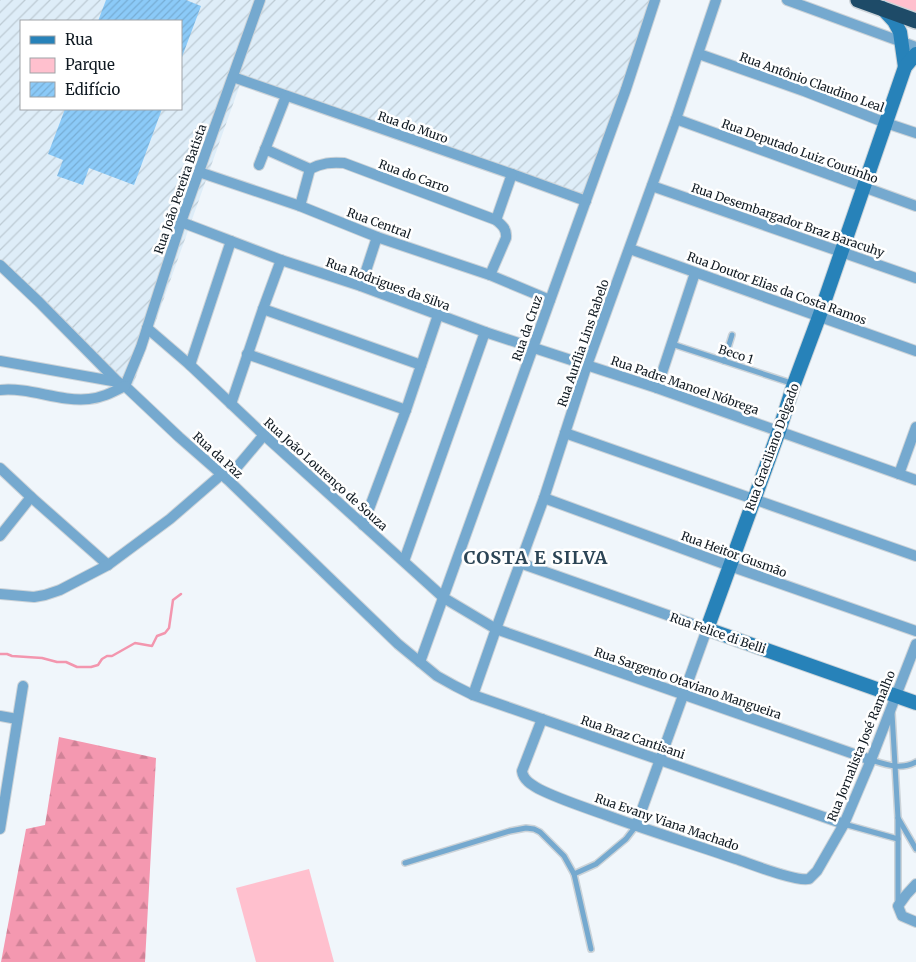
<svg xmlns="http://www.w3.org/2000/svg" width="916" height="962" font-family="Merriweather,serif">
  <defs>
    <pattern id="industrial-furrows" width="10" height="10" patternUnits="userSpaceOnUse" patternTransform="scale(1.25)"><rect width="10" height="10" fill="#deedf8"/><path d="M-1 1l2-2M0 10L10 0M9 11l2-2" fill="none" stroke="#bdcbd4"/></pattern>
    <pattern id="forest-firs" width="22" height="20" patternUnits="userSpaceOnUse" patternTransform="scale(1.25)"><rect width="22" height="20" fill="#f498b0"/><path d="M5 1l3.5 6h-7zM16 11l3.5 6h-7z" fill="#d08297"/></pattern>
    <pattern id="building-hatch" width="6" height="6" patternUnits="userSpaceOnUse" patternTransform="scale(1.25)"><rect width="6" height="6" fill="#8bcaf8"/><path d="M-1 1l2-2M0 6l6-6M5 7l2-2" fill="none" stroke="#77add4"/></pattern>
  </defs>
  <rect width="100%" height="100%" fill="#f0f6fb"/>
  <!-- industrial -->
  <path fill="url(#industrial-furrows)" fill-rule="evenodd" d="M0,0H661L588,202L242,79L131,391L0,265ZM21,21H181V109H21Z"/>
  <!-- green -->
  <g fill="#ffc0ce">
    <path d="M882,0H916V12Z"/>
    <path d="M309,869L334,962H256L236,888Z"/>
  </g>
  <!-- forest -->
  <path fill="url(#forest-firs)" d="M59,737L156,758L145,962H1L26,829L45,825Z"/>
  <g fill="none" stroke-linecap="round" stroke-linejoin="round">
    <!-- stream -->
    <path stroke="#f396ae" stroke-width="2.5" d="M0,654H7L12,656L42,658L57,662H66L77,667H91L98,665L102,659L107,656H112L135,643L152,646L157,636L165,633L169,628L173,600L181,594"/>
  </g>
  <!-- building -->
  <g fill="url(#building-hatch)">
    <path d="M106,0H186L201,6L182,57L181,21H98Z"/>
    <path d="M65,109H162L134,185L89,168L83,185L57,176L63,160L48,154Z"/>
  </g>
  <g fill="none" stroke-linecap="round" stroke-linejoin="round">
    <!-- lane casing -->
    <g stroke="#ccd3d8" stroke-width="8">
      <g id="lane">
        <path d="M672,344L794,384"/>
        <path d="M724,361L732,335"/>
        <path d="M892,713L898,818V905"/>
        <path d="M871,760C887,765 901,770 916,762"/>
        <path d="M898,818L916,849"/>
        <path d="M844,824L898,839"/>
        <path d="M405,863L510,831L526,828L534,829L540,832L564,856L574,874L591,949"/>
        <path d="M574,874L596,864L626,839L636,826"/>
      </g>
    </g>
    <!-- street casing -->
    <g stroke="#ccd3d8" stroke-width="12">
      <g id="street">
        <path d="M787,0L916,47"/>
        <path d="M699,54L804,91L886,123L916,133"/>
        <path d="M233,77L512,174L586,201"/>
        <path d="M676,119L916,206"/>
        <path d="M265,149L310,169C322,163 331,162 344,163L496,220C502,225 507,229 506,238L490,275"/>
        <path d="M259,165L286,96"/>
        <path d="M199,172L300,206L377,237L490,275L550,300"/>
        <path d="M652,186L916,278"/>
        <path d="M300,206L310,169"/>
        <path d="M496,220L512,174"/>
        <path d="M181,222L281,260L361,286L485,332L657,388L916,480"/>
        <path d="M630,249L916,351"/>
        <path d="M0,265L39,302L118,382L125,386L179,437L227,479L398,644L437,676L455,686L473,695L844,824"/>
        <path d="M361,286L377,237"/>
        <path d="M263,309L421,365"/>
        <path d="M147,328L190,365L264,435L444,598L496,629L871,760"/>
        <path d="M247,354L406,410"/>
        <path d="M0,361L118,382"/>
        <path d="M190,365L231,241"/>
        <path d="M125,386L141,347L181,222L260,0"/>
        <path d="M657,388L695,273"/>
        <path d="M0,390C30,387 59,402 89,399C102,398 113,392 125,386"/>
        <path d="M231,404L263,309L281,260"/>
        <path d="M565,433L916,556"/>
        <path d="M0,468L31,497L108,565"/>
        <path d="M899,474L916,427"/>
        <path d="M227,479L264,435"/>
        <path d="M544,498L730,566L916,631"/>
        <path d="M363,525L406,410L438,315"/>
        <path d="M0,536L31,497"/>
        <path d="M404,561L485,332"/>
        <path d="M520,563L707,629L636,826"/>
        <path d="M0,594L34,597L45,595L60,590L108,565L170,519L222,474"/>
        <path d="M420,662L626,89L655,0"/>
        <path d="M473,695L496,629L544,498L587,365L676,119L716,0"/>
        <path d="M0,716L17,719"/>
        <path d="M542,719L522,771C523,780 532,785 539,789C561,800 584,807 606,815C649,831 693,844 736,859C751,864 796,882 809,879L817,871L844,824L871,760L916,644"/>
        <path d="M0,829L23,686"/>
        <path d="M916,884L906,895L898,906L902,916L916,922"/>
      </g>
    </g>
    <!-- secondary casing -->
    <g stroke="#ccd3d8" stroke-width="16">
      <g id="secondary">
        <path d="M882,8L894,21L900,32L905,67"/>
        <path d="M916,54L905,67L819,317L794,384L779,431L707,629L916,703"/>
      </g>
    </g>
    <!-- highway casing -->
    <g stroke="#ccd3d8" stroke-width="18">
      <path id="highway" d="M858,0L916,21"/>
    </g>
    <!-- lane -->
    <use href="#lane" stroke="#75a9cf" stroke-width="5"/>
    <!-- street -->
    <use href="#street" stroke="#75a9cf" stroke-width="10"/>
    <!-- secondary -->
    <use href="#secondary" stroke="#2782b9" stroke-width="14"/>
    <!-- highway -->
    <use href="#highway" stroke="#1e4b68" stroke-width="15"/>
  </g>
  <g text-anchor="middle" dominant-baseline="central" stroke-width="5" stroke-linejoin="round" paint-order="stroke">
    <!-- street labels -->
    <g font-size="12" fill="#101a22" stroke="#fff">
      <text transform="translate(812 82) rotate(20)">Rua Antônio Claudino Leal</text>
      <text transform="translate(413 127) rotate(19)">Rua do Muro</text>
      <text transform="translate(800 151) rotate(20)">Rua Deputado Luiz Coutinho</text>
      <text transform="translate(414 176) rotate(20)">Rua do Carro</text>
      <text transform="translate(180 189) rotate(-71)">Rua João Pereira Batista</text>
      <text transform="translate(788 220) rotate(19)">Rua Desembargador Braz Baracuhy</text>
      <text transform="translate(379 223) rotate(20)">Rua Central</text>
      <text transform="translate(388 284) rotate(20)">Rua Rodrigues da Silva</text>
      <text transform="translate(777 288) rotate(20)">Rua Doutor Elias da Costa Ramos</text>
      <text transform="translate(527 328) rotate(-71)">Rua da Cruz</text>
      <text transform="translate(583 343) rotate(-71)">Rua Aurília Lins Rabelo</text>
      <text transform="translate(736 354) rotate(18)">Beco 1</text>
      <text transform="translate(685 385) rotate(19)">Rua Padre Manoel Nóbrega</text>
      <text transform="translate(772 447) rotate(-70)">Rua Graciliano Delgado</text>
      <text transform="translate(218 455) rotate(42)">Rua da Paz</text>
      <text transform="translate(326 474) rotate(42)">Rua João Lourenço de Souza</text>
      <text transform="translate(734 554) rotate(20)">Rua Heitor Gusmão</text>
      <text transform="translate(718 633) rotate(19)">Rua Felice di Belli</text>
      <text transform="translate(688 683) rotate(19)">Rua Sargento Otaviano Mangueira</text>
      <text transform="translate(633 737) rotate(19)">Rua Braz Cantisani</text>
      <text transform="translate(861 746) rotate(-68)">Rua Jornalista José Ramalho</text>
      <text transform="translate(667 822) rotate(19)">Rua Evany Viana Machado</text>
    </g>
    <!-- district labels -->
    <g font-size="18" font-weight="bold" letter-spacing="1" fill="#2c4556" stroke="#fff">
      <text x="536" y="557">COSTA E SILVA</text>
    </g>
  </g>
  <!-- legend -->
  <rect x="20" y="20" width="162" height="90" fill="#ffffff" stroke="#9fa3a7"/>
  <rect x="30" y="36" width="25" height="8" fill="#2782b9" stroke="#9fa3a7"/>
  <text x="65" y="45" font-size="15" fill="#101a22">Rua</text>
  <rect x="30" y="58" width="25" height="15" fill="#ffc0ce" stroke="#9fa3a7"/>
  <text x="65" y="70" font-size="15" fill="#101a22">Parque</text>
  <rect x="30" y="82" width="25" height="15" fill="url(#building-hatch)" stroke="#9fa3a7"/>
  <text x="65" y="95" font-size="15" fill="#101a22">Edifício</text>
</svg>
